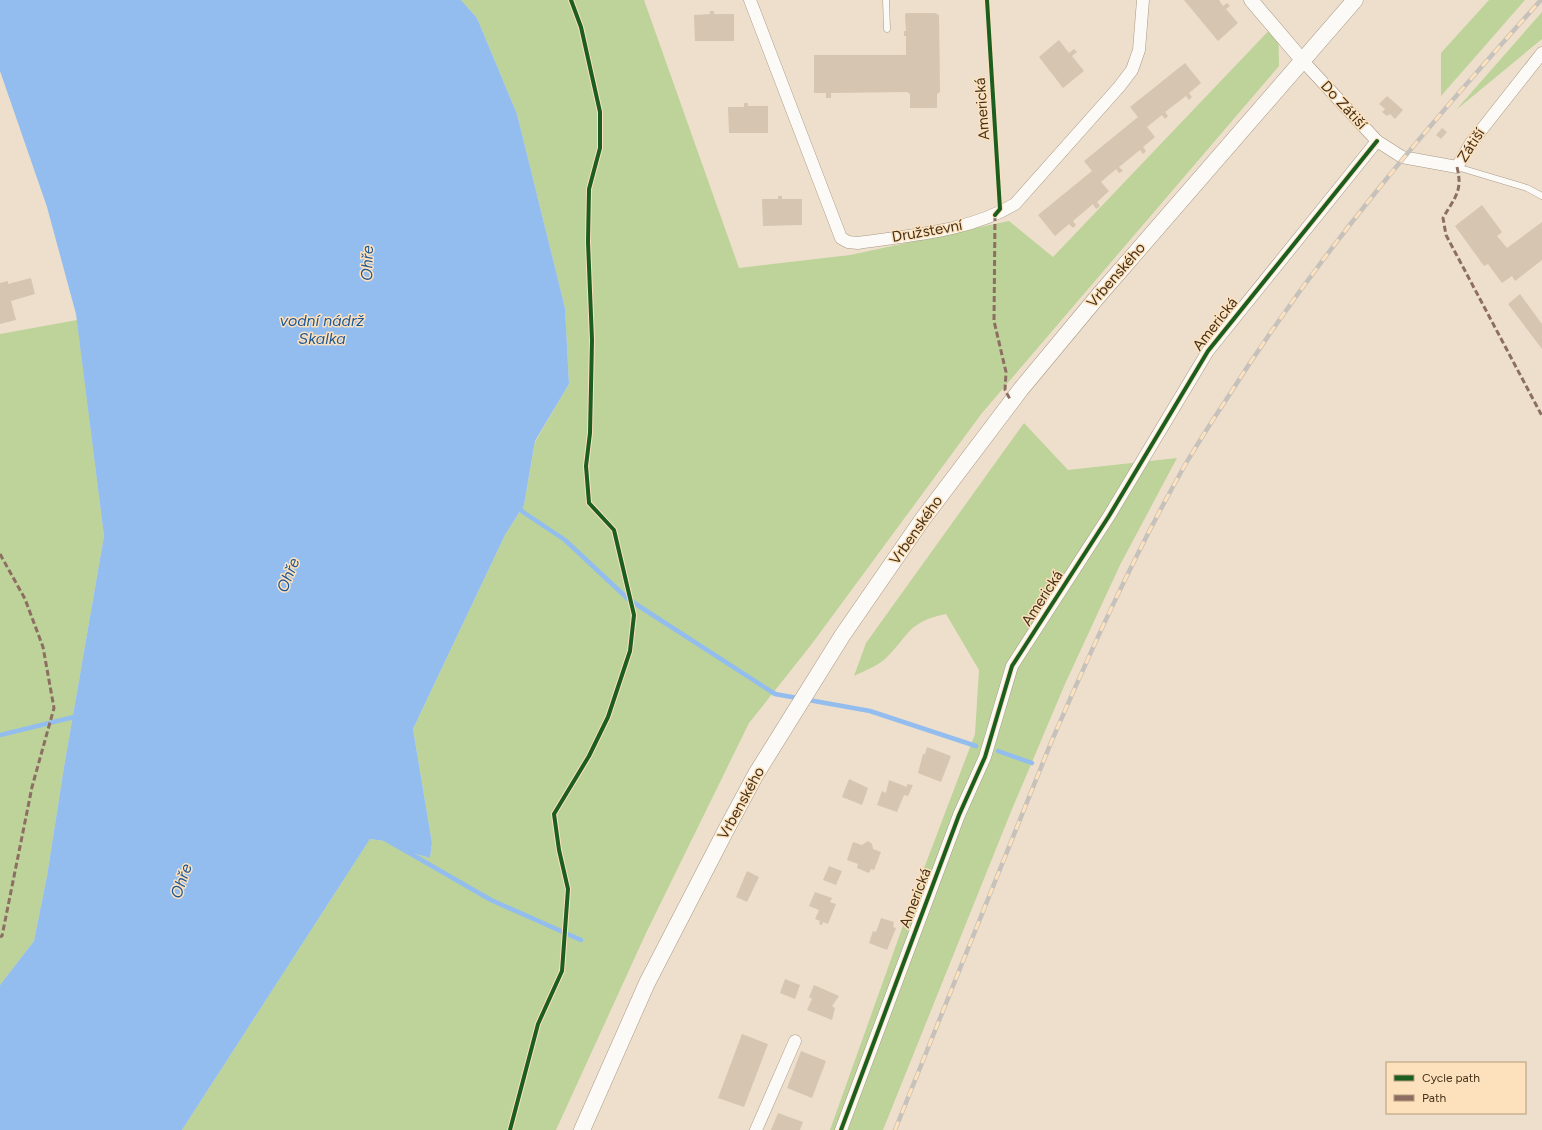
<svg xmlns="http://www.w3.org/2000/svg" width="1542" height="1130" font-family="Figtree,sans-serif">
  <rect width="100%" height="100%" fill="#eedfcc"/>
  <!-- green -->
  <g fill="#bdd399">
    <path d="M461,0H644L739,268L850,255L1009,221L1053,257L1278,21L1279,66L982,413L811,645L749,723L647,931L556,1130H182L370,839L392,842L405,851L430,858L432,843L413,729L505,535L524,505L535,442L569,384L565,308L517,114L477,18Z"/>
    <path d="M1489,0H1525L1441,96V53Z"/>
    <path d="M1542,12V39L1456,110Z"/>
    <path d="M77,320L104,536L64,767L47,876L34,941L0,985V334Z"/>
    <path d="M1024,423L1068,470L1177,458L1120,565L1065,684L1010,814L883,1130H830L915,892L975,734L979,670L946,614C907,622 910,635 885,659C877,666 864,671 854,676L866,643Z"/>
  </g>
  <!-- water -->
  <path fill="#92bdee" d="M0,0H461L477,18L517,114L565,308L569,384L535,441L524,505L505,535L413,729L432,843L430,858L405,851L392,842L370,839L182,1130H0V985L34,941L47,876L64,767L104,536L76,314L47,207L0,71Z"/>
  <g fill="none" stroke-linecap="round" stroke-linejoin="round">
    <!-- stream -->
    <g stroke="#92bdee" stroke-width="4.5">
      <path d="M517,505L523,512L565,540L628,599L775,694L870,711L976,746"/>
      <path d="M0,735L78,716"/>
      <path d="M998,751L1032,763"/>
      <path d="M385,839L491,900L581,940"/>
    </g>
  </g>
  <!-- building -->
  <g fill="#d5c5b1">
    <path d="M1184,0H1219L1223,6L1227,3L1230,6L1226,9L1238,23L1218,41Z"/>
    <path d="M710,11H714V14H734V41H695L694,15L710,14Z"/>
    <path d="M906,13H935L939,15L940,92L937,94V108H910V94L907,92L831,93V98H826V93H814V55H906V36H904V31H906L905,15Z"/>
    <path d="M1059,40L1069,53L1074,49L1077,52L1072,56L1084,71L1063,88L1039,57Z"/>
    <path d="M1185,63L1201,83L1189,93L1192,97L1189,100L1186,96L1165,112L1168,116L1165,119L1162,115L1147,127L1155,137L1143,147L1146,151L1143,154L1140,150L1119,167L1123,171L1119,173L1116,169L1101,182L1109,191L1097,202L1100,206L1096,209L1093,204L1073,221L1076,225L1073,228L1069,224L1055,236L1038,215L1092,171L1084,161L1138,117L1130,107Z"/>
    <path d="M1387,96L1403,110L1395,119L1390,114L1387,116L1382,112L1385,109L1379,104Z"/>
    <path d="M744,103H748V106H768V133H729L728,107H744Z"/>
    <path d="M1442,128L1447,132L1441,139L1436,135Z"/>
    <path d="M778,196H782V199H802V225L763,226L762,199H778Z"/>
    <path d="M1482,205L1502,232L1497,236L1507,248L1542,222V260L1515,281L1512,276L1502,283L1488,264L1484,266L1455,226Z"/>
    <path d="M31,278L35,294L11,301L16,320L0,324V283L8,281V284Z"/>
    <path d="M1520,294L1542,324V349L1508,304Z"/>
    <path d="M927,747L951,756L941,782L918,773L923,754H925Z"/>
    <path d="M849,779L868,788L862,805L842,797Z"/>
    <path d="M889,780L907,787V784L913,785L908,796L904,795L897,812L877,805L882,791L886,793Z"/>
    <path d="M868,841L872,844L873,849L881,852L874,870L871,869L869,873L857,868L858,864L847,860L853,842L862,845Z"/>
    <path d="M829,866L842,871L836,885L823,880Z"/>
    <path d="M747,871L759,877L747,902L736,897Z"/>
    <path d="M815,892L832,898L830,902L836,904L828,924L823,922L822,925L819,924L820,921L815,919L819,910L809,906Z"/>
    <path d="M881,918L894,922L893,927L896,928L887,950L869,943L873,931L876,932Z"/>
    <path d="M785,979L800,985L795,999L780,993Z"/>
    <path d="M814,985L839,996L832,1006L835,1008L832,1020L807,1010L812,999L809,997Z"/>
    <path d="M742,1034L768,1044L744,1107L718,1098Z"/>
    <path d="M801,1051L826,1061L812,1098L787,1088Z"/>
    <path d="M778,1113L803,1122L800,1130H771Z"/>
  </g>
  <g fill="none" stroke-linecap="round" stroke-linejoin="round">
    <!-- service casing -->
    <g stroke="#a89984" stroke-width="7">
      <g id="service">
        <path d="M886,0L887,29"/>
        <path d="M1457,167L1527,188L1542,196"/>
      </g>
    </g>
    <!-- minor casing -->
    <g stroke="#a89984" stroke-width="13">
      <g id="minor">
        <path d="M750,0L841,238L848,242L858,243C911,235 968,232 1015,204L1119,87L1132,70L1139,50L1143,0"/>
        <path d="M1302,60L1377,141L1402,157L1457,167L1471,143L1542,53"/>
        <path d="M756,1130L795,1041"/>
        <path d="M841,1130L959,815L985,757L1012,666L1109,516L1208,351L1377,141"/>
      </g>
    </g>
    <!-- tertiary casing -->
    <g stroke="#a89984" stroke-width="15">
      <path id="tertiary" d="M1251,0L1302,60"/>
    </g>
    <!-- secondary casing -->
    <g stroke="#a89984" stroke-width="17">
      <path id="secondary" d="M582,1130L647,983L726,830L756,774L842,636L922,520L1021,389L1099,295L1355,0"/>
    </g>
    <!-- service -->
    <use href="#service" stroke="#fcfaf7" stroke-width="6"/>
    <!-- minor -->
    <use href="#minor" stroke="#fcfaf7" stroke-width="12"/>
    <!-- tertiary -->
    <use href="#tertiary" stroke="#fcfaf7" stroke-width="14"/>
    <!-- secondary -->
    <use href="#secondary" stroke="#fcfaf7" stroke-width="16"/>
    <!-- rail casing -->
    <g stroke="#c6c1bb" stroke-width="4.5">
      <path id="rail" d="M895,1130L1050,745C1091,650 1134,555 1185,465C1198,443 1212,421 1226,400C1318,254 1426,128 1541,0"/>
    </g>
    <!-- rail -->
    <use href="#rail" stroke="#fde1bd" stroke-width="3" stroke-dasharray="9" stroke-linecap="butt"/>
    <!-- quiet -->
    <g stroke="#8d6e63" stroke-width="3" stroke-dasharray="6 3" stroke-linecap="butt">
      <path d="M1457,167C1463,191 1455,197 1443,218L1446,235L1542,416"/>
      <path d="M995,215L994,321L1006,372L1005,390L1011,401"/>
      <path d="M0,554L25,599L43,647L54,708L32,787L2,936L0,937"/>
    </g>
    <!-- cycleway casing -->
    <g stroke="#fde1bd" stroke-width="6">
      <g id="cycleway">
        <path d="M987,0L1000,209L995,215"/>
        <path d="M510,1130L538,1024L562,971L568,889L559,850L554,814L589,756L608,717L630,651L634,615L614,530L589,503L586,466L590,433L592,340L588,242L589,189L600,148V112L581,27L571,0"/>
        <path d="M841,1130L959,815L985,757L1012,666L1109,516L1208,351L1377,141"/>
      </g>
    </g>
    <!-- cycleway -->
    <use href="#cycleway" stroke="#1b5e20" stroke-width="4"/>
  </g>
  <g text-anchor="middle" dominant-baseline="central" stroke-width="3" stroke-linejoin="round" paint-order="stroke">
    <!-- street labels -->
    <g font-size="15" fill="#453219" stroke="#fde1bd">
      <text transform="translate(1344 105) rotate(47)">Do Zátiší</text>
      <text transform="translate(982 109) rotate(-94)">Americká</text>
      <text transform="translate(1471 145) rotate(-57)">Zátiší</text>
      <text transform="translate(927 231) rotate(-10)">Družstevní</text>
      <text transform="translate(1116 275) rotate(-49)">Vrbenského</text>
      <text transform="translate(1215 324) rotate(-52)">Americká</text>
      <text transform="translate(916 530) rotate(-55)">Vrbenského</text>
      <text transform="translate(1042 598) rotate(-57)">Americká</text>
      <text transform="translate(741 803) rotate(-61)">Vrbenského</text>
      <text transform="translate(915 898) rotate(-69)">Americká</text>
    </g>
    <!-- water labels -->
    <g font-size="16" font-style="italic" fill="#1d5795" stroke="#fde1bd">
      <text transform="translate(367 263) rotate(-88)">Ohře</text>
      <text x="322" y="320">vodní nádrž<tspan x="322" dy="18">Skalka</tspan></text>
      <text transform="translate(288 575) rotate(-68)">Ohře</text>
      <text transform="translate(181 881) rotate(-71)">Ohře</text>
    </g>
  </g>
  <!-- legend -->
  <rect x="1386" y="1062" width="140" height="52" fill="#fde1bd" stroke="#b39b7b"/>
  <rect x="1394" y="1075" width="20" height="6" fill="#1b5e20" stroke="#b39b7b"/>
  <text x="1422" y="1082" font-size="12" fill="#453219">Cycle path</text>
  <rect x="1394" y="1095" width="20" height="6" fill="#8d6e63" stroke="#b39b7b"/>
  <text x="1422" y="1102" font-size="12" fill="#453219">Path</text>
</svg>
